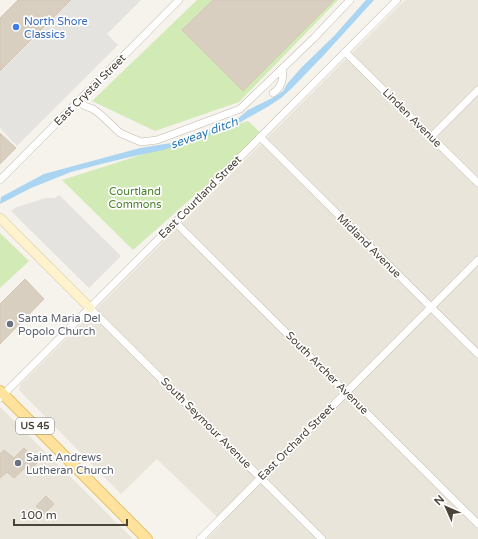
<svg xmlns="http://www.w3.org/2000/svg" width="478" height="539" font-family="'Varela Round',sans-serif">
  <rect width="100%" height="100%" fill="#f6f3ec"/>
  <!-- residential -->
  <g fill="#eae5da">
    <path d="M405,0H478V539H207L223,523L157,459L121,494L19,390L20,385Z"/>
    <path d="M0,407L133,539H0Z"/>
  </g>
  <!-- green -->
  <g fill="#d2eab5">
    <path d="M197,0H338L239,102L155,131L92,101Z"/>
    <path d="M248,121L263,135L133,250L62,180Z"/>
    <path d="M0,233L29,261L0,288Z"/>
  </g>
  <!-- parking -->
  <g fill="#e5e3e0">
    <path d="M72,0H141L107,34L118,45L17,146L0,128V72Z"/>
    <path d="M59,195L121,256L89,288L11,211L17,207L46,198H55Z"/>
  </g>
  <!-- water -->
  <path fill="#a9d4f2" d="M366,0H374L323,56L291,89L281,98L269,106L239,123L232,125L195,141L179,145L163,150L130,157L101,164L71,172L31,188L0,204L1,197L44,174L140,148L171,143L188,138L217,126L236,120L248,110L276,96L283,91L287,84L302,67L334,36Z"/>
  <!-- building -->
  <g fill="#d8cfc1" stroke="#d3c7b4">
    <path d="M18,0H71L0,71V18Z"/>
    <path d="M213,0H334L243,91L182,30Z"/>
    <path d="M0,133L16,148L0,164Z"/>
    <path d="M25,279L44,299L0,344V304Z"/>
    <path d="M24,448L38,462L31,469L28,465L14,478L7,472L0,478V454L4,450L14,458Z"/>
    <path d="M46,496L54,504L44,514L36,506Z"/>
  </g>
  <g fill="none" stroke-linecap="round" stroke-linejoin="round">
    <!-- street casing -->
    <g stroke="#c2bbae" stroke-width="8">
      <g id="street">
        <path d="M345,52L478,183"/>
        <path d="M273,93C281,88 284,79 282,69"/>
        <path d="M79,101L85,106L93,109L101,115L120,133L141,142L157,140L240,109L314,38L350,0"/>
        <path d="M260,137L478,354"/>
        <path d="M431,137L478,90"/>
        <path d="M0,180L179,0"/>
        <path d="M175,222L478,524"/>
        <path d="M90,308L322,539"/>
        <path d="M0,398L397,0"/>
        <path d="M200,539L478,260"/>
      </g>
    </g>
    <!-- secondary casing -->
    <g stroke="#d6c79b" stroke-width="10">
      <path id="secondary" d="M0,218L90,308"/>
    </g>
    <!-- primary casing -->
    <g stroke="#e6c16a" stroke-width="12">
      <path id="primary" d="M0,391L147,539"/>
    </g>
    <!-- street -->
    <use href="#street" stroke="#fff" stroke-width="7"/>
    <!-- secondary -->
    <use href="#secondary" stroke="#fff3cd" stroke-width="9"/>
    <!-- primary -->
    <use href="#primary" stroke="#ffe39c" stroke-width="10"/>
  </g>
  <!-- markers -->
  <circle fill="#3f7fe0" stroke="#fff" stroke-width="1.5" cx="16" cy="27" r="4"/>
  <g fill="#6b7280" stroke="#fff" stroke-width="1.5">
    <circle cx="10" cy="324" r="4"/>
    <circle cx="18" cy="463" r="4"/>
  </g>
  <g text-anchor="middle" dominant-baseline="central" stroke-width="3.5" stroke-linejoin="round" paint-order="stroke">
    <!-- shield labels -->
    <rect fill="#fff" stroke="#817c74" stroke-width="1" x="16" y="418" width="38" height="16" rx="3"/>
    <g font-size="10" font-weight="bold" fill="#4b4439">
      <text x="35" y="426">US 45</text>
    </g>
    <!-- shop labels -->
    <g font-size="11" fill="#366cbe" stroke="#fff" text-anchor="start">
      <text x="24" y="21">North Shore<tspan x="24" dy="13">Classics</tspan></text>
    </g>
    <!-- street labels -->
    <g font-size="11" fill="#4b4439" stroke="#fff">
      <text transform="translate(90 90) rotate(-45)">East Crystal Street</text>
      <text transform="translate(412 118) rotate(45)">Linden Avenue</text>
      <text transform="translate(200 197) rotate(-45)">East Courtland Street</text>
      <text transform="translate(369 246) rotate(45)">Midland Avenue</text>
      <text transform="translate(327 373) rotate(45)">South Archer Avenue</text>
      <text transform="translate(206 423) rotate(45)">South Seymour Avenue</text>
      <text transform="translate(296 442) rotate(-45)">East Orchard Street</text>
    </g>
    <!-- park labels -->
    <g font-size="11" fill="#4a7f2a" stroke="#fff">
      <text x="135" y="191">Courtland<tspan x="135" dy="13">Commons</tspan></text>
    </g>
    <!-- worship labels -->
    <g font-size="11" fill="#5b616d" stroke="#fff" text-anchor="start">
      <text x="18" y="318">Santa Maria Del<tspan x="18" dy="13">Popolo Church</tspan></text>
      <text x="26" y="457">Saint Andrews<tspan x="26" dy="13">Lutheran Church</tspan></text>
    </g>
    <!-- water labels -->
    <g font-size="12" font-style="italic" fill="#2e7ab2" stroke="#fff">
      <text transform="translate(204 133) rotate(-20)">seveay ditch</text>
    </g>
  </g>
  <!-- north arrow -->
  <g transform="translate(446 507) rotate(315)" stroke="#ffffff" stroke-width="3" paint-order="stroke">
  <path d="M0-3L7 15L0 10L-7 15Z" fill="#4b4439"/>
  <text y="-6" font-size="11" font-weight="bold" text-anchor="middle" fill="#4b4439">N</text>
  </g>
  <!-- scale -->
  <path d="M14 519v6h113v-6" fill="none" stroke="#4b4439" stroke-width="2"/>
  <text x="20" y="519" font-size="12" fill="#4b4439" stroke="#ffffff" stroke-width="3" paint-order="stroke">100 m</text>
</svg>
